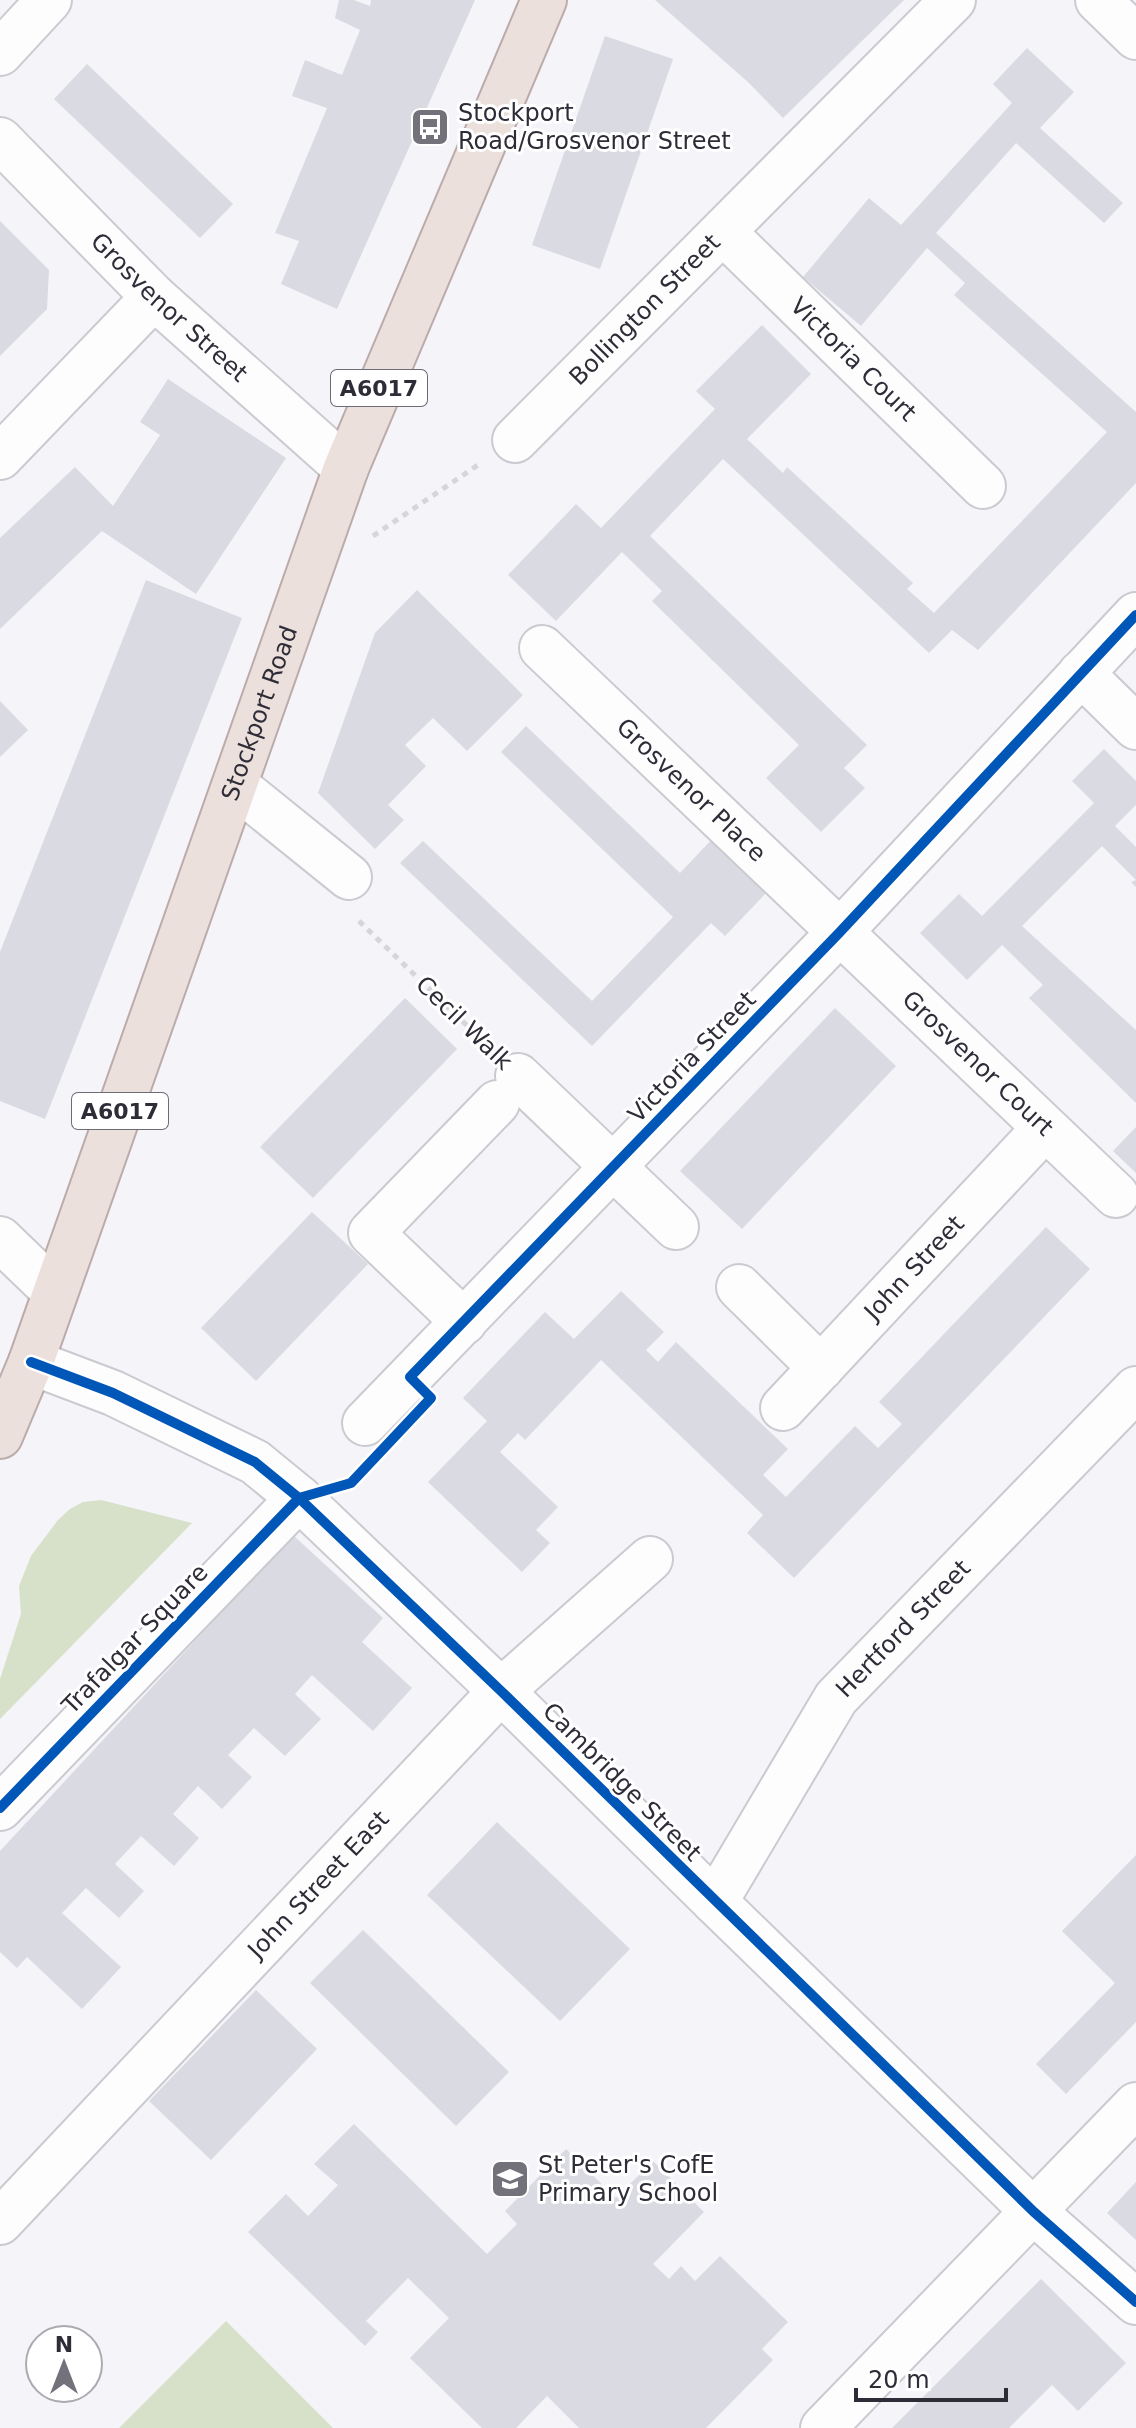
<svg xmlns="http://www.w3.org/2000/svg" width="1136" height="2428" font-family="'DejaVu Sans',sans-serif">
  <rect width="100%" height="100%" fill="#f4f4f9"/>
  <!-- green -->
  <g fill="#d7e0c9">
    <path d="M101,1500L192,1523L0,1719V1679L21,1614L19,1586L31,1556L58,1520L70,1509L83,1502Z"/>
    <path d="M226,2321L333,2428H119Z"/>
  </g>
  <!-- building -->
  <g fill="#dadae3">
    <path d="M339,0H354L370,6L371,0H475L337,309L281,284L299,241L275,233L327,108L292,96L305,60L342,75L360,30L335,18Z"/>
    <path d="M655,0H904L783,118L749,83Z"/>
    <path d="M605,36L673,59L600,269L532,245Z"/>
    <path d="M1027,48L1074,92L1040,128L1123,203L1104,223L1016,143L936,233L1136,412V483L978,650L952,630L929,653L723,459L650,536L867,745L844,768L865,788L821,832L766,778L799,745L652,601L662,591L622,552L556,621L508,575L576,504L601,528L715,409L696,391L762,325L811,374L747,439L783,473L787,467L913,583L907,589L934,613L1107,432L954,295L965,283L927,248L861,326L803,277L869,198L901,225L1012,103L993,84Z"/>
    <path d="M87,64L233,204L200,238L54,99Z"/>
    <path d="M0,221L49,270L47,309L0,356Z"/>
    <path d="M168,379L286,458L196,594L102,531L0,629V538L75,467L113,506L160,435L140,422Z"/>
    <path d="M146,580L242,618L45,1119L0,1101V952Z"/>
    <path d="M417,590L523,695L467,751L433,718L405,745L426,766L388,805L404,820L375,849L318,793L375,633Z"/>
    <path d="M0,701L28,730L0,757Z"/>
    <path d="M526,726L680,873L715,836L770,889L725,936L711,923L592,1046L400,863L423,841L592,1001L673,917L501,752Z"/>
    <path d="M1104,749L1136,781V805L1115,826L1136,847V887L1131,882L1136,880L1102,846L1022,926L1136,1030V1103L1029,998L1043,985L1002,945L967,980L920,933L959,894L982,916L1094,803L1072,781Z"/>
    <path d="M405,998L457,1049L313,1198L260,1147Z"/>
    <path d="M835,1008L896,1066L742,1229L680,1171Z"/>
    <path d="M1136,1127V1173L1113,1151Z"/>
    <path d="M312,1212L368,1264L256,1381L201,1328Z"/>
    <path d="M1046,1227L1090,1269L794,1578L747,1533L763,1515L601,1360L525,1440L518,1433L500,1452L558,1507L536,1530L550,1543L522,1572L428,1482L487,1421L463,1398L545,1312L574,1339L621,1291L664,1332L646,1350L658,1362L676,1342L788,1449L763,1475L786,1497L855,1426L878,1448L902,1424L879,1402Z"/>
    <path d="M293,1535L383,1618L362,1642L412,1688L373,1731L312,1675L295,1694L321,1719L285,1756L254,1728L228,1755L252,1777L222,1809L198,1786L173,1814L199,1838L174,1866L141,1836L115,1864L144,1891L119,1918L86,1888L62,1913L121,1967L82,2009L27,1957L17,1968L0,1952V1851Z"/>
    <path d="M497,1822L630,1949L560,2021L427,1895Z"/>
    <path d="M1136,1855V2022L1066,2094L1036,2064L1115,1983L1062,1931Z"/>
    <path d="M363,1930L509,2072L456,2126L310,1983Z"/>
    <path d="M256,1990L317,2049L211,2160L149,2101Z"/>
    <path d="M354,2124L487,2254L517,2224L505,2211L566,2149L616,2198L653,2161L704,2212L653,2264L669,2279L681,2266L695,2281L720,2256L788,2322L762,2349L773,2360L706,2428H579L547,2396L516,2428H482L410,2358L449,2318L408,2278L366,2321L378,2332L365,2346L248,2232L286,2194L308,2216L338,2185L314,2164Z"/>
    <path d="M1136,2182V2240L1107,2213Z"/>
    <path d="M1041,2279L1126,2363L1078,2411L1052,2385L1009,2428H892Z"/>
  </g>
  <g fill="none" stroke-linecap="round" stroke-linejoin="round">
    <!-- minor casing -->
    <g stroke="#cbcad1" stroke-width="48">
      <g id="minor">
        <path d="M1098,0L1136,37"/>
        <path d="M0,53L49,0"/>
        <path id="s1" d="M0,140L154,297L346,468"/>
        <path id="s2" d="M723,232L983,486"/>
        <path id="s3" d="M515,440L953,0"/>
        <path d="M0,457L154,297"/>
        <path id="s4" d="M542,648L1116,1195"/>
        <path d="M1081,673L1136,727"/>
        <path d="M235,785L349,877"/>
        <path d="M518,1076L676,1227"/>
        <path d="M0,1239L55,1292"/>
        <path d="M739,1287L821,1368"/>
        <path d="M464,1322L371,1233L497,1103"/>
        <path id="s5" d="M783,1408L1045,1128"/>
        <path d="M365,1423L839,933L1136,615"/>
        <path d="M0,1808L299,1498"/>
        <path d="M715,1902L1034,2212L1136,2302"/>
        <path id="s6" d="M0,2222L501,1691L650,1559"/>
        <path d="M823,2428L1136,2105"/>
      </g>
    </g>
    <!-- tertiary casing -->
    <g stroke="#cbcad1" stroke-width="48">
      <g id="tertiary">
        <path id="s7" d="M31,1362L113,1393L255,1462L299,1498L501,1691L715,1902L836,1698L1136,1389"/>
      </g>
    </g>
    <!-- trunk casing -->
    <g stroke="#bcabaa" stroke-width="48">
      <g id="trunk">
        <path id="s8" d="M0,1436L31,1362L346,468L544,0"/>
      </g>
    </g>
    <!-- path -->
    <g stroke="#d6d5d8" stroke-width="5" stroke-dasharray="6 6" stroke-linecap="butt">
      <path d="M373,536L478,465"/>
      <path d="M359,921L484,1042"/>
    </g>
    <!-- minor -->
    <use href="#minor" stroke="#fdfdfe" stroke-width="44"/>
    <!-- tertiary -->
    <use href="#tertiary" stroke="#fdfdfe" stroke-width="44"/>
    <!-- trunk -->
    <use href="#trunk" stroke="#ece0dd" stroke-width="44"/>
    <!-- cycleway casing -->
    <g stroke="#fff" stroke-width="15">
      <g id="cycleway">
        <path d="M31,1362L113,1393L255,1462L299,1498L501,1691L1034,2212L1136,2302"/>
        <path d="M0,1808L299,1498L351,1483L431,1398L410,1377L839,933L1136,615"/>
      </g>
    </g>
    <!-- cycleway -->
    <use href="#cycleway" stroke="#0057b8" stroke-width="10"/>
  </g>
  <!-- icons -->
  <defs>
    <g id="bus-square" transform="scale(2)"><rect x="-9" y="-9" width="18" height="18" rx="4" fill="#73727b" stroke="#fff"/><path d="M-5-6H5V4H4V6H2V4H-2V6H-4V4H-5ZM-3.5-4V0h7V-4ZM-3.5 1.2v1.5H-2V1.2ZM2 1.2v1.5H3.5V1.2Z" fill="#fff"/></g>
    <g id="school-square" transform="scale(2)"><rect x="-9" y="-9" width="18" height="18" rx="4" fill="#73727b" stroke="#fff"/><path d="M0-5L7-2L0 1L-7-2ZM-4 1L0 2.5L4 1V4Q0 6-4 4Z" fill="#fff"/></g>
  </defs>
  <g fill-rule="evenodd">
    <use href="#bus-square" x="430" y="127"/>
    <use href="#school-square" x="510" y="2179"/>
  </g>
  <g text-anchor="middle" dominant-baseline="central" stroke-width="6" stroke-linejoin="round" paint-order="stroke">
    <!-- shield labels -->
    <g fill="#fff" stroke="#6d6b73" stroke-width="2">
      <rect x="331" y="370" width="96" height="36" rx="6"/>
      <rect x="72" y="1093" width="96" height="36" rx="6"/>
    </g>
    <g font-size="22" font-weight="bold" fill="#2e2c37">
      <text x="379" y="388">A6017</text>
      <text x="120" y="1111">A6017</text>
    </g>
    <!-- poi labels -->
    <g font-size="24" fill="#2e2c37" stroke="#fff" text-anchor="start">
      <text x="458" y="113">Stockport<tspan x="458" dy="28">Road/Grosvenor Street</tspan></text>
      <text x="538" y="2165">St Peter's CofE<tspan x="538" dy="28">Primary School</tspan></text>
    </g>
    <!-- street labels -->
    <g font-size="24" fill="#2e2c37" stroke="#fff">
      <text stroke="none"><textPath href="#s1" startOffset="238">Grosvenor Street</textPath></text>
      <text stroke="none"><textPath href="#s3" startOffset="184">Bollington Street</textPath></text>
      <text stroke="none"><textPath href="#s2" startOffset="182">Victoria Court</textPath></text>
      <text stroke="none"><textPath href="#s8" startOffset="768">Stockport Road</textPath></text>
      <text stroke="none"><textPath href="#s4" startOffset="206">Grosvenor Place</textPath></text>
      <text transform="translate(464 1023) rotate(44)">Cecil Walk</text>
      <text transform="translate(692 1057) rotate(-46)">Victoria Street</text>
      <text stroke="none"><textPath href="#s4" startOffset="602">Grosvenor Court</textPath></text>
      <text stroke="none"><textPath href="#s5" startOffset="192">John Street</textPath></text>
      <text stroke="none"><textPath href="#s7" startOffset="1216">Hertford Street</textPath></text>
      <text transform="translate(135 1639) rotate(-46)">Trafalgar Square</text>
      <text transform="translate(622 1782) rotate(45)">Cambridge Street</text>
      <text stroke="none"><textPath href="#s6" startOffset="464">John Street East</textPath></text>
    </g>
  </g>
  <!-- north arrow -->
  <g transform="translate(64 2364)"><circle r="38" fill="#ffffff" stroke="#ababaf" stroke-width="2"/>
  <path d="M0-6L14 30L0 20L-14 30Z" fill="#73727b"/>
  <text y="-12" font-size="22" font-weight="bold" text-anchor="middle" fill="#2e2c37">N</text>
  </g>
  <!-- scale -->
  <path d="M856 2388v12h150v-12" fill="none" stroke="#2e2c37" stroke-width="4"/>
  <text x="868" y="2388" font-size="24" fill="#2e2c37" stroke="#ffffff" stroke-width="6" paint-order="stroke">20 m</text>
</svg>
